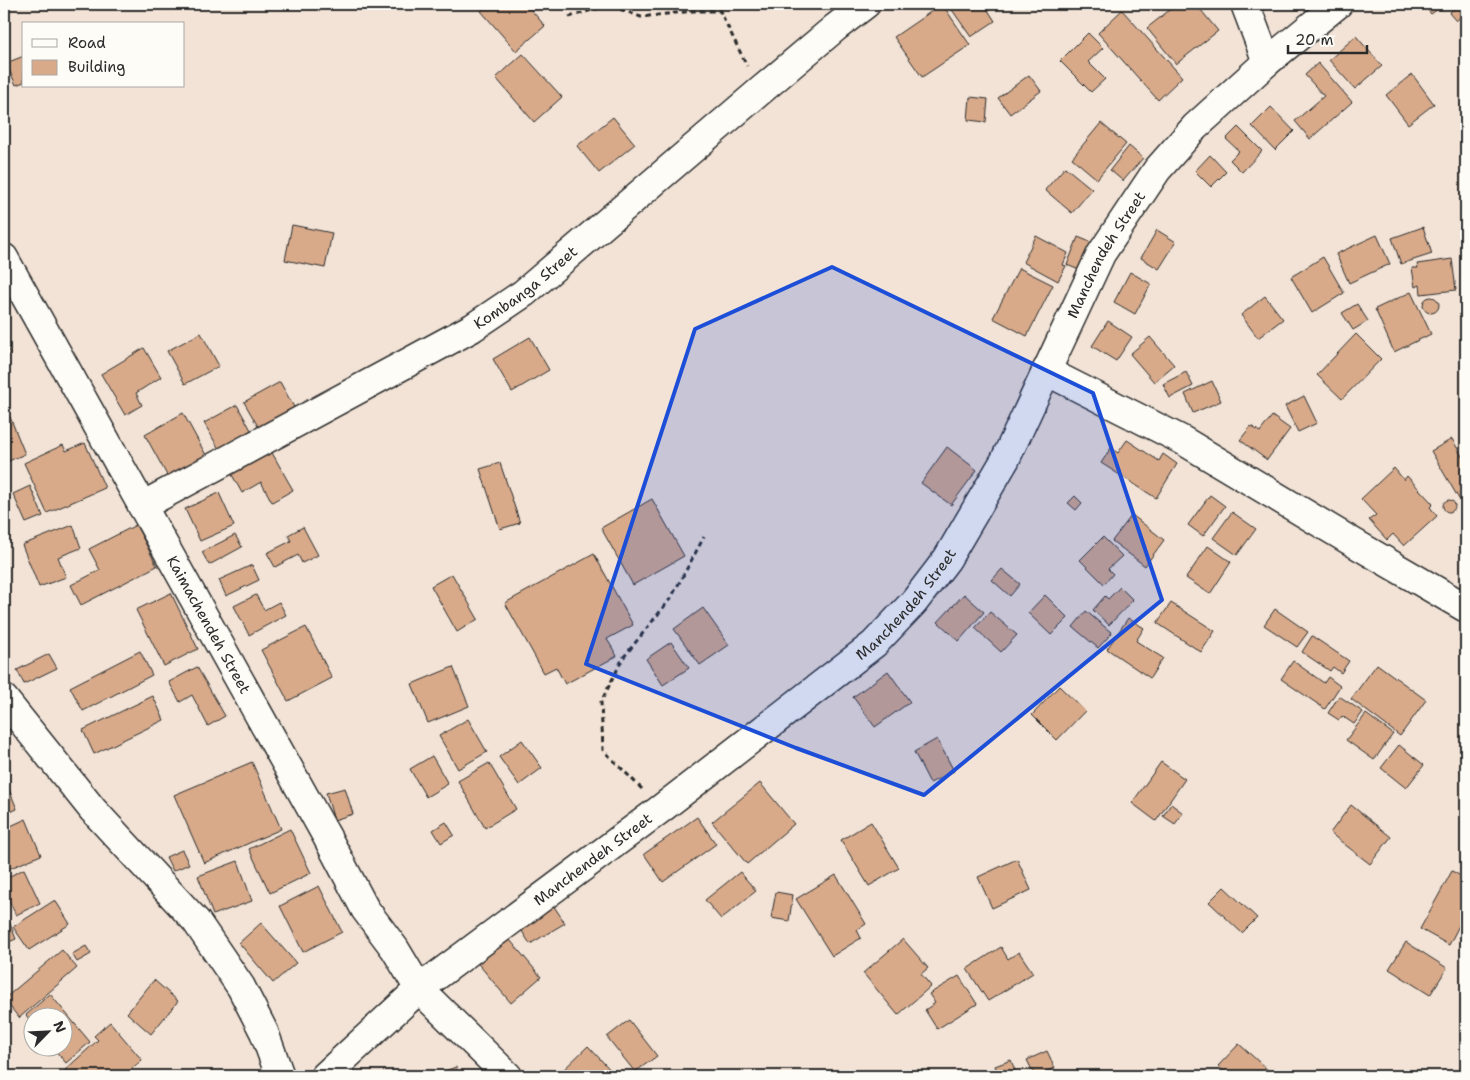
<svg xmlns="http://www.w3.org/2000/svg" width="1470" height="1080" font-family="'Shantell Sans',sans-serif">
  <rect width="100%" height="100%" fill="#f2e3d6"/>
  <filter id="ink" filterUnits="userSpaceOnUse"><feTurbulence type="fractalNoise" baseFrequency=".02" numOctaves="2"/><feDisplacementMap in="SourceGraphic" scale="10" xChannelSelector="R" yChannelSelector="G"/><feConvolveMatrix kernelMatrix="1 2 1 2 8 2 1 2 1" color-interpolation-filters="sRGB"/></filter>
  <g filter="url(#ink)">
    <!-- building -->
    <g fill="#d8aa8a" stroke="#2b2b2b">
      <path d="M489,4H526L545,26L516,51L481,11Z"/>
      <path d="M942,4L970,45L922,77L894,37Z"/>
      <path d="M948,4H984L995,21L971,37Z"/>
      <path d="M1177,4H1196L1218,31L1176,64L1147,28Z"/>
      <path d="M1423,4H1445L1431,14Z"/>
      <path d="M1458,5L1465,13L1456,21L1449,13Z"/>
      <path d="M1122,10L1182,77L1158,100L1098,33Z"/>
      <path d="M1088,33L1103,48L1088,62L1105,79L1091,92L1060,61Z"/>
      <path d="M1356,36L1382,66L1355,89L1329,60Z"/>
      <path d="M523,54L562,97L534,122L496,78Z"/>
      <path d="M24,56V82L16,85L6,63Z"/>
      <path d="M1318,63L1352,102L1310,139L1295,121L1324,96L1305,75Z"/>
      <path d="M1412,74L1434,104L1408,124L1386,95Z"/>
      <path d="M1029,75L1041,91L1010,114L998,98Z"/>
      <path d="M970,97L988,99L986,122L968,120Z"/>
      <path d="M1271,107L1294,131L1275,150L1252,126Z"/>
      <path d="M613,117L635,144L599,173L577,146Z"/>
      <path d="M1101,123L1126,144L1097,179L1072,158Z"/>
      <path d="M1238,127L1262,151L1242,172L1230,160L1239,151L1226,139Z"/>
      <path d="M1129,146L1143,158L1123,181L1110,170Z"/>
      <path d="M1210,155L1226,172L1211,187L1195,171Z"/>
      <path d="M1065,167L1092,189L1072,213L1045,190Z"/>
      <path d="M292,225L332,233L325,268L285,260Z"/>
      <path d="M1423,227L1432,254L1401,264L1392,238Z"/>
      <path d="M1157,230L1176,242L1159,269L1141,258Z"/>
      <path d="M1377,235L1390,264L1349,283L1336,254Z"/>
      <path d="M1036,236L1068,253L1063,265L1066,266L1058,281L1023,262Z"/>
      <path d="M1078,237L1095,244L1084,272L1067,265Z"/>
      <path d="M1323,257L1344,293L1312,313L1291,277Z"/>
      <path d="M1452,259L1456,290L1421,294L1420,285L1415,287L1412,268H1418L1417,264Z"/>
      <path d="M1019,268L1053,285L1027,336L993,318Z"/>
      <path d="M1130,272L1151,284L1135,314L1114,302Z"/>
      <path d="M1411,292L1431,334L1394,352L1375,309Z"/>
      <path d="M1265,296L1283,319L1258,338L1241,315Z"/>
      <circle cx="1431" cy="305" r="8"/>
      <path d="M1357,304L1368,321L1353,330L1342,313Z"/>
      <path d="M1108,321L1132,337L1116,361L1092,346Z"/>
      <path d="M201,333L219,366L185,384L167,351Z"/>
      <path d="M1356,334L1381,359L1342,399L1317,375Z"/>
      <path d="M530,337L549,370L512,392L493,359Z"/>
      <path d="M1150,337L1174,365L1154,382L1130,354Z"/>
      <path d="M4,341L10,354L4,357Z"/>
      <path d="M144,348L161,377L136,393L142,405L125,415L101,374Z"/>
      <path d="M1186,372L1193,386L1170,398L1163,384Z"/>
      <path d="M1212,381L1221,401L1193,413L1185,394Z"/>
      <path d="M280,382L295,409L259,428L244,402Z"/>
      <path d="M1304,396L1317,423L1298,432L1285,406Z"/>
      <path d="M237,405L251,430L219,449L204,423Z"/>
      <path d="M183,413L207,457L169,479L145,435Z"/>
      <path d="M1272,416L1290,429L1267,460L1240,440L1251,426L1260,432Z"/>
      <path d="M10,417L25,454L4,463V420Z"/>
      <path d="M1452,439L1466,463V494L1459,499L1431,451Z"/>
      <path d="M1127,440L1159,461L1163,454L1177,464L1156,498L1101,463L1111,448L1118,453Z"/>
      <path d="M85,443L105,488L47,513L24,463L63,445L66,451Z"/>
      <path d="M947,447L977,470L951,505L921,483Z"/>
      <path d="M271,451L293,490L272,502L261,482L242,493L231,473Z"/>
      <path d="M500,463L520,523L500,529L480,469Z"/>
      <path d="M1394,468L1404,480L1407,476L1433,504L1430,507L1437,516L1404,546L1393,534L1387,540L1369,520L1376,515L1361,499Z"/>
      <path d="M30,486L43,516L26,523L13,494Z"/>
      <path d="M219,493L234,526L200,541L185,509Z"/>
      <path d="M1210,495L1225,506L1203,536L1188,525Z"/>
      <path d="M1075,496L1082,503L1076,510L1068,503Z"/>
      <path d="M652,499L684,556L633,585L601,528Z"/>
      <circle cx="1449" cy="506" r="6"/>
      <path d="M1232,512L1256,529L1237,555L1213,538Z"/>
      <path d="M1132,515L1164,540L1145,566L1112,541Z"/>
      <path d="M73,525L81,548L58,557L66,577L39,587L22,545Z"/>
      <path d="M136,525L157,566L81,605L71,585L100,570L89,549Z"/>
      <path d="M303,527L318,555L302,563L298,555L275,567L267,553L291,541L288,535Z"/>
      <path d="M235,535L242,547L209,565L202,552Z"/>
      <path d="M1103,537L1122,556L1108,569L1113,574L1104,584L1080,560Z"/>
      <path d="M1208,546L1231,562L1210,594L1186,578Z"/>
      <path d="M594,554L633,625L607,639L617,656L565,684L556,667L544,673L505,603Z"/>
      <path d="M252,565L259,580L226,596L219,580Z"/>
      <path d="M1002,569L1020,584L1010,596L992,580Z"/>
      <path d="M452,574L478,619L457,632L431,586Z"/>
      <path d="M1120,587L1133,600L1109,625L1093,610L1105,596L1108,599Z"/>
      <path d="M171,593L198,649L164,666L136,610Z"/>
      <path d="M964,594L984,612L959,641L938,622Z"/>
      <path d="M256,595L264,610L279,602L286,615L249,635L234,606Z"/>
      <path d="M1045,595L1068,618L1051,635L1028,613Z"/>
      <path d="M1171,603L1215,631L1201,652L1157,623Z"/>
      <path d="M703,608L729,645L700,665L674,629Z"/>
      <path d="M1275,609L1308,632L1297,647L1264,625Z"/>
      <path d="M1086,611L1112,633L1098,648L1073,627Z"/>
      <path d="M990,612L1017,635L1001,652L975,628Z"/>
      <path d="M1128,618L1144,628L1136,641L1163,658L1150,678L1107,649Z"/>
      <path d="M306,627L332,678L288,701L261,650Z"/>
      <path d="M1312,636L1349,661L1341,673L1333,667L1330,671L1302,652Z"/>
      <path d="M671,642L689,668L663,685L646,659Z"/>
      <path d="M140,651L152,675L83,711L70,687Z"/>
      <path d="M49,654L57,668L24,684L17,670Z"/>
      <path d="M1293,661L1324,683L1328,677L1340,686L1325,709L1281,679Z"/>
      <path d="M1377,664L1426,700L1400,736L1351,699Z"/>
      <path d="M197,667L225,716L208,726L192,695L180,702L169,682Z"/>
      <path d="M453,667L469,706L428,723L412,684Z"/>
      <path d="M888,671L910,702L875,727L853,697Z"/>
      <path d="M1059,686L1085,711L1057,740L1032,715Z"/>
      <path d="M153,696L164,720L94,754L83,730Z"/>
      <path d="M1339,696L1363,712L1354,724L1342,716L1339,720L1328,713Z"/>
      <path d="M1366,714L1393,734L1374,760L1346,740Z"/>
      <path d="M468,719L487,752L458,769L439,736Z"/>
      <path d="M937,739L954,771L930,783L914,752Z"/>
      <path d="M522,740L542,768L519,785L499,757Z"/>
      <path d="M1399,745L1424,765L1406,788L1381,768Z"/>
      <path d="M432,756L448,784L426,797L410,769Z"/>
      <path d="M252,762L281,829L204,863L174,795Z"/>
      <path d="M1161,762L1185,779L1156,821L1132,803Z"/>
      <path d="M489,763L516,809L485,828L458,781Z"/>
      <path d="M4,777L17,809L4,815Z"/>
      <path d="M760,783L794,824L747,864L712,822Z"/>
      <path d="M345,788L353,814L334,820L326,793Z"/>
      <path d="M1171,804L1183,813L1175,824L1163,816Z"/>
      <path d="M1351,805L1391,837L1370,864L1330,833Z"/>
      <path d="M697,817L716,844L663,882L644,854Z"/>
      <path d="M26,819L41,855L6,870L4,864V829Z"/>
      <path d="M446,822L454,835L441,843L433,830Z"/>
      <path d="M871,822L899,868L869,886L841,840Z"/>
      <path d="M290,829L311,873L270,893L249,849Z"/>
      <path d="M182,850L189,864L173,871L166,857Z"/>
      <path d="M1017,859L1031,890L992,908L978,877Z"/>
      <path d="M238,861L252,901L213,915L198,876Z"/>
      <path d="M24,869L40,903L16,915L4,890V879Z"/>
      <path d="M1452,871L1466,879V912L1449,945L1420,929Z"/>
      <path d="M740,872L756,891L721,919L705,900Z"/>
      <path d="M836,875L866,924L857,930L861,938L832,956L796,899Z"/>
      <path d="M319,886L342,932L303,952L280,906Z"/>
      <path d="M1224,887L1257,918L1242,933L1209,902Z"/>
      <path d="M776,892L793,895L789,921L771,918Z"/>
      <path d="M55,900L70,924L29,950L13,927Z"/>
      <path d="M551,902L565,923L530,944L517,923Z"/>
      <path d="M4,909L16,939L4,944Z"/>
      <path d="M261,923L296,963L273,983L239,943Z"/>
      <path d="M505,934L541,977L511,1003L475,960Z"/>
      <path d="M903,939L928,968L921,974L931,986L898,1015L863,973Z"/>
      <path d="M1406,942L1447,968L1430,995L1389,969Z"/>
      <path d="M86,946L91,954L77,962L72,954Z"/>
      <path d="M1001,947L1008,959L1019,952L1033,973L988,1001L967,969Z"/>
      <path d="M62,950L77,968L19,1018L4,999Z"/>
      <path d="M959,976L977,1004L937,1029L925,1010L935,1003L929,994Z"/>
      <path d="M154,980L178,1001L151,1034L127,1013Z"/>
      <path d="M50,994L90,1042L66,1063L53,1048H62V1018H32V1023L26,1015Z"/>
      <path d="M629,1020L657,1056L635,1072L607,1037Z"/>
      <path d="M110,1022L142,1060L123,1076H70L65,1070L98,1040L94,1036Z"/>
      <path d="M1239,1044L1269,1071L1265,1076H1229L1218,1066Z"/>
      <path d="M588,1046L616,1076H557Z"/>
      <path d="M1047,1051L1055,1068L1035,1076L1027,1060Z"/>
      <path d="M1011,1060L1017,1076H999L995,1066Z"/>
      <path d="M456,1067L459,1076H431Z"/>
    </g>
    <g fill="none" stroke-linecap="round" stroke-linejoin="round">
      <!-- minor casing -->
      <g stroke="#2b2b2b" stroke-width="31">
        <g id="minor">
          <path d="M1245,4L1267,62"/>
          <path id="s1" d="M4,258L327,837L365,909L395,949L419,989L508,1076"/>
          <path d="M1046,371L1182,440L1349,540L1466,608"/>
          <path id="s2" d="M142,506L472,328L524,293L759,92L836,27L866,4"/>
          <path d="M4,699L93,810L196,921L241,987L264,1032L280,1076"/>
          <path id="s3" d="M325,1076L419,989L662,808L874,644L914,602L947,559L1005,460L1101,254L1157,170L1195,127L1267,62L1338,4"/>
        </g>
      </g>
      <!-- path -->
      <g stroke="#2b2b2b" stroke-width="3" stroke-dasharray="5 4" stroke-linecap="butt">
        <path d="M569,17L609,5L641,17L693,11H720L747,66"/>
        <path d="M642,789L603,750L601,702L623,658L671,598L704,537"/>
      </g>
      <!-- minor -->
      <use href="#minor" stroke="#fdfcf7" stroke-width="28"/>
    </g>
  </g>
  <!-- marked area -->
  <path fill="#1d4ed8" fill-opacity="0.2" stroke="#1d4ed8" stroke-width="4" stroke-linejoin="round" d="M832,267L1093,393L1162,600L924,795L796,748L586,664L695,329Z"/>
  <g text-anchor="middle" dominant-baseline="central" stroke-width="4" stroke-linejoin="round" paint-order="stroke">
    <!-- street labels -->
    <g font-size="15" fill="#2b2b2b" stroke="#fdfcf7">
      <text stroke="none"><textPath href="#s3" startOffset="1155">Manchendeh Street</textPath></text>
      <text stroke="none"><textPath href="#s2" startOffset="442">Kombanga Street</textPath></text>
      <text stroke="none"><textPath href="#s3" startOffset="750">Manchendeh Street</textPath></text>
      <text stroke="none"><textPath href="#s1" startOffset="420">Kaimachendeh Street</textPath></text>
      <text stroke="none"><textPath href="#s3" startOffset="345">Manchendeh Street</textPath></text>
    </g>
  </g>
  <!-- margin -->
  <rect width="1470" height="1080" fill="none" stroke="#fdfcf7" stroke-width="20"/>
  <rect x="10" y="10" width="1450" height="1060" fill="none" stroke="#2b2b2b" stroke-width="2" filter="url(#ink)"/>
  <!-- legend -->
  <rect x="22" y="22" width="162" height="65" fill="#fdfcf7" stroke="#a9a8a5"/>
  <rect x="32" y="39" width="25" height="8" fill="#fdfcf7" stroke="#a9a8a5"/>
  <text x="68" y="48" font-size="15" fill="#2b2b2b">Road</text>
  <rect x="32" y="60" width="25" height="15" fill="#d8aa8a" stroke="#a9a8a5"/>
  <text x="68" y="72" font-size="15" fill="#2b2b2b">Building</text>
  <!-- north arrow -->
  <g transform="translate(48 1032) rotate(66)"><circle r="24" fill="#fdfcf7" stroke="#a9a8a5"/>
  <path d="M0-4L9 19L0 12L-9 19Z" fill="#2b2b2b"/>
  <text y="-8" font-size="14" font-weight="bold" text-anchor="middle" fill="#2b2b2b">N</text>
  </g>
  <!-- scale -->
  <path d="M1288 45v8h79v-8" fill="none" stroke="#2b2b2b" stroke-width="2.5"/>
  <text x="1295" y="45" font-size="15" fill="#2b2b2b" stroke="#fdfcf7" stroke-width="4" paint-order="stroke">20 m</text>
</svg>
